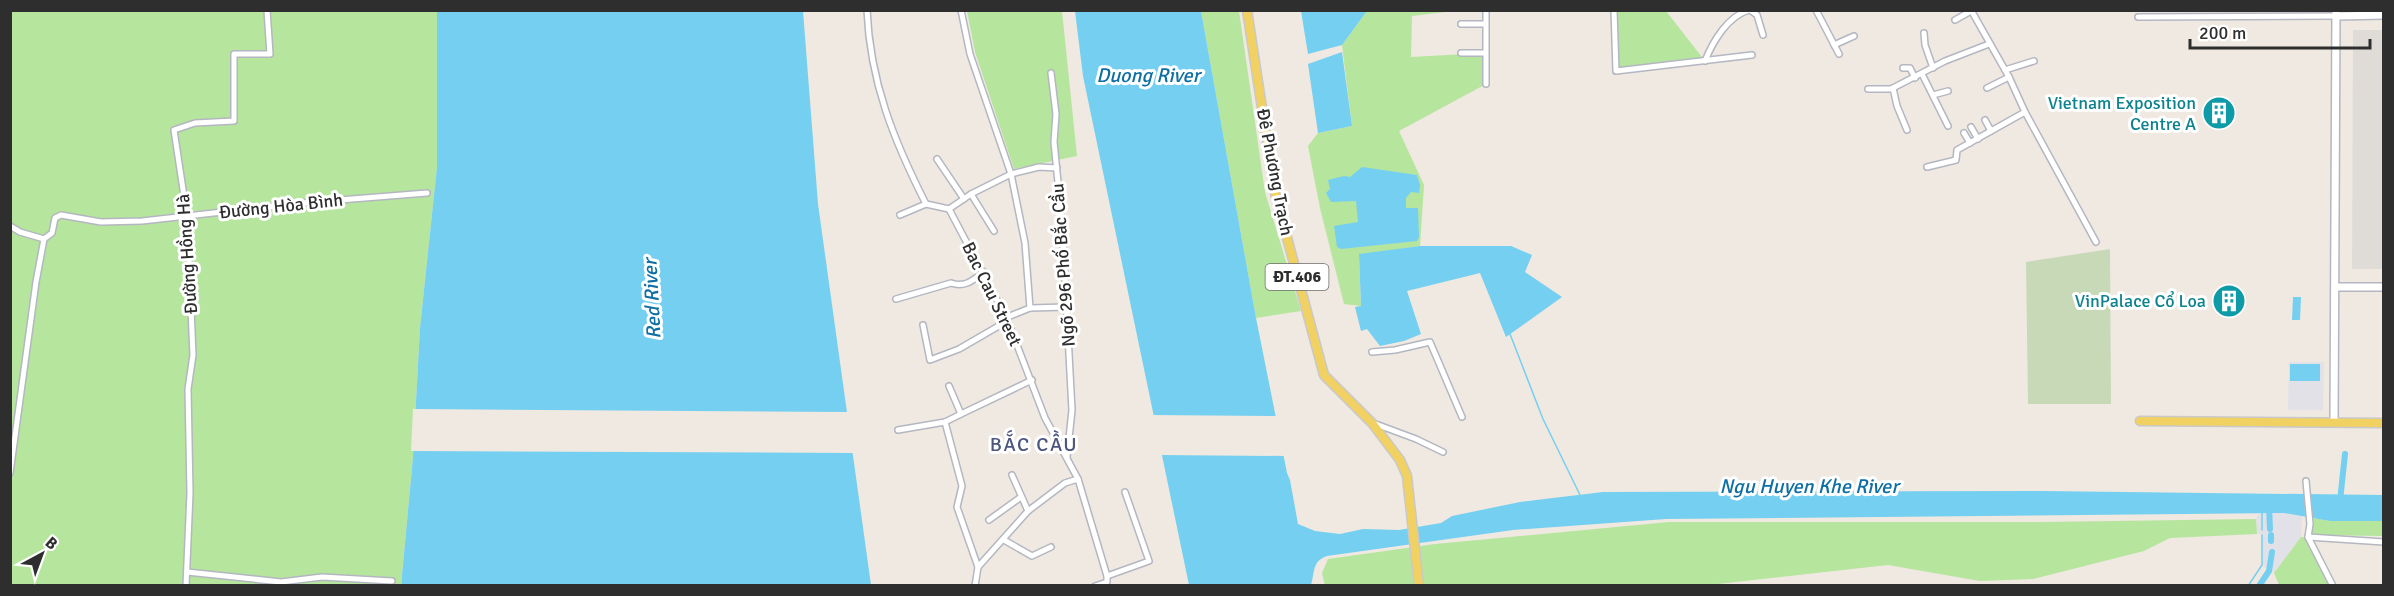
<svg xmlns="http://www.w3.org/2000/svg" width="2394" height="596" font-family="Signika,sans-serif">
  <rect width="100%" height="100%" fill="#efe9e1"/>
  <!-- industrial -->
  <g fill="#e3e1e8">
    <path d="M2289,362H2324L2323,410H2288Z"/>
    <path d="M2284,513L2302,516L2301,537L2274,573L2262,565V534H2257L2256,519L2258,514Z"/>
  </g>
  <!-- green -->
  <g fill="#b6e59e">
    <path d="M10,11H437V167L420,328L413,457L401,585H11Z"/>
    <path d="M967,11H1062L1077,156L1014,169L975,52Z"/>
    <path d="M1201,11H1239L1265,192L1301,311L1256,318Z"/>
    <path d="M1367,11H1454L1412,16L1411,57L1484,53L1486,84L1399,131L1424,185L1420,246L1359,255L1361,306L1344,304L1320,208L1308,146L1318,133L1352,126L1342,45Z"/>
    <path d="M1614,11H1666L1705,61L1616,71Z"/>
    <path d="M2314,518L2330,521H2383V536L2311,535Z"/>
    <path d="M2256,519L2257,534L2170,538L2144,551L2033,579L1980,581L1888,565L1700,586H1325L1322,573L1328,559L1435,544L1669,522H2042Z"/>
    <path d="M2301,537H2308L2333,585H2279L2274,573Z"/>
  </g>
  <!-- cemetery -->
  <path fill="#c8d9b8" d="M2110,249L2111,404H2028L2026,262Z"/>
  <!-- plaza -->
  <path fill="#dfdcd8" d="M2353,30H2383V269H2352Z"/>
  <!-- water -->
  <g fill="#75cff0">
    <path d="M437,11H803L818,204L871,585L401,586L413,457L420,328L437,167Z"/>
    <path d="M1075,11H1201L1256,318L1287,473L1290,480L1298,524L1315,531L1340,534L1363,529L1399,530L1441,523L1452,516L1520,502L1603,492L2041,491L2383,495V521H2330L2284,513L1666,519L1513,530L1327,556C1312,561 1315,572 1311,585H1189L1083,76Z"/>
    <path d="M1301,11V10L1367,11L1342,45L1308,54Z"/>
    <path d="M1342,52L1352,126L1318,133L1308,64Z"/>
    <path d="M1362,167L1417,175L1420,185L1419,193L1411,192L1406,198V208H1418L1419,237L1417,241L1341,249L1337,247L1334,226L1358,222L1356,201L1331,202L1326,193L1330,189L1328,180L1344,176L1350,177Z"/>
    <path d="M1420,246H1511L1532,255L1525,272L1562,297L1506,337L1480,273L1407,291L1421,334L1404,341L1380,346L1367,329L1361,331L1355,307L1361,306L1359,254Z"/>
    <path d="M2293,297H2301L2300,320H2292Z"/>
    <rect x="2290" y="364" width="30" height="17"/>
  </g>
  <!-- pier -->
  <g fill="#efe9e1">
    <path d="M413,409L850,412L855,453L411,451Z"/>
    <path d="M1150,415L1278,416L1286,456L1159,455Z"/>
  </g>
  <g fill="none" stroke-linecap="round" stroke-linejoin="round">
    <!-- stream -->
    <g stroke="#75cff0" stroke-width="1.5">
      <path d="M1510,334L1543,419L1580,495"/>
      <path d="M2262,512V530"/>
      <path d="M2248,586L2262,565V535"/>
    </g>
    <!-- canal -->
    <g stroke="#75cff0" stroke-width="6">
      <path d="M2340,501L2345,454"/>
      <path d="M2269,505L2270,529"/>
      <path d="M2271,535V541"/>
      <path d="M2259,586L2269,571L2272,552"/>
    </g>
    <!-- minor casing -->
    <g stroke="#b4b7c1" stroke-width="8">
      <g id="minor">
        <path d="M867,10C870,82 894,141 926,204L949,209L1007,319L1045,418L1078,479L1107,576V582L1095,586"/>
        <path d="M1486,10V84"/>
        <path d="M1614,10L1616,71L1752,55"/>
        <path d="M1750,10L1757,15L1763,35"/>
        <path d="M1816,10L1839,54"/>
        <path d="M1971,10L2009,77L2025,112L2096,242"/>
        <path d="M2138,17L2336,16"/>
        <path d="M1955,20L1971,11"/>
        <path d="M1461,24H1485"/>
        <path d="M1924,33L1925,45L1933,68"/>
        <path d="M1834,45L1854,36"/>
        <path d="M1461,53H1484"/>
        <path d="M1705,61C1713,41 1728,16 1749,10"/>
        <path d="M1903,68H1910L1915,78"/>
        <path d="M2005,70L2034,61"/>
        <path d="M1051,73L1056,114L1054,142L1062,223L1072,410L1067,457"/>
        <path d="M1922,74L1948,126"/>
        <path d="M1893,88L1897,106L1907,130"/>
        <path d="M1987,88L2009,77"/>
        <path d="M1868,89H1891L1945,61L1989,44"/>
        <path d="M1933,95L1948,91"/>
        <path d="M1985,120L1991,131"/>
        <path d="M1971,127L1978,139"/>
        <path d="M1964,133L1970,143"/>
        <path d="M937,159L964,199"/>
        <path d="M1927,167L1956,160L1957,150L2025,112"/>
        <path d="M971,194L994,231"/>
        <path d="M949,209L971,194L1011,174L970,54L961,10"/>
        <path d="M900,215L926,204"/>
        <path d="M10,226L20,232L44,239L52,233L55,218L61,215L101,222L142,221L302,203L427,193"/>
        <path d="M896,299L951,283C965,288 973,280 984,272"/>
        <path d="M1030,308L1025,243L1011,174L1039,167L1057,168"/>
        <path d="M923,325L930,360L959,349L997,327L1010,316L1030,308L1067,307"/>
        <path d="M1372,352L1395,350L1430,342L1462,417"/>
        <path d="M949,386L961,414L1032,380"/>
        <path d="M945,422L962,486L957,507L978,567"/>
        <path d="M1373,423L1416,439L1443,452"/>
        <path d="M898,430L945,422L961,414"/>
        <path d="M10,473L36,282L44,239"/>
        <path d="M1012,475L1028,511"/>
        <path d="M2306,481L2310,524L2308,537L2333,586"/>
        <path d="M989,520L1021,497"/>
        <path d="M2308,537L2384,542"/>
        <path d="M1004,540L1032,556L1051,547"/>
        <path d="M187,572L281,582L322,577L392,581"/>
        <path d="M1107,576L1149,561L1125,492"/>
        <path d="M186,586L190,493L188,389L193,355L187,216L174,130L195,123L234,121V54H270L267,10"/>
        <path d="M975,586L978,567L1028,511L1065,483L1078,479"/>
      </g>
    </g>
    <!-- tertiary casing -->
    <g stroke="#b4b7c1" stroke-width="10">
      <g id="tertiary">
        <path d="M2336,16L2384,15"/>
        <path d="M2335,287H2384"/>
        <path d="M2334,422L2336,10"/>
      </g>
    </g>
    <!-- primary casing -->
    <g stroke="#c9c9c9" stroke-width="11">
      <g id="primary">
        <path d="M1247,10L1275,193L1324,375L1372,423L1400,460L1407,476L1419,586"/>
        <path d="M2140,421L2384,423"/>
      </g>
    </g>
    <!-- minor -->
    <use href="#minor" stroke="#fff" stroke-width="5"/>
    <!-- tertiary -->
    <use href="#tertiary" stroke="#fff" stroke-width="7"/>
    <!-- primary -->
    <use href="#primary" stroke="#f2d163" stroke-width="8"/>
  </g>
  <!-- icons -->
  <defs>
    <g id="building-disc" transform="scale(1.725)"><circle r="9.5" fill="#0f9aa8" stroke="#fff"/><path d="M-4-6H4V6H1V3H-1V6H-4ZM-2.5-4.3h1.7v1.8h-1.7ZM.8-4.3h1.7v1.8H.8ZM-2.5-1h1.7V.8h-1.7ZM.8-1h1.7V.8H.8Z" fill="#fff"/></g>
  </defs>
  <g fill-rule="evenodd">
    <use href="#building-disc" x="2219" y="113"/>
    <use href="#building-disc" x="2229" y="301"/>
  </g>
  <g text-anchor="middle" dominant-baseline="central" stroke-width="6" stroke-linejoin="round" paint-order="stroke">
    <!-- shield labels -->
    <rect fill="#fff" stroke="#6d6d6d" stroke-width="1.5" x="1265.5" y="264" width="63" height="26" rx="4.5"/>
    <g font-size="16" font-weight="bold" fill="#2e2e2e">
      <text x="1297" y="277">ĐT.406</text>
    </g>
    <!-- culture labels -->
    <g font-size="18" fill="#0d838f" stroke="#fff" text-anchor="end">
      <text x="2196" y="103">Vietnam Exposition<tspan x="2196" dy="21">Centre A</tspan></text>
      <text x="2206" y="301">VinPalace Cổ Loa</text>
    </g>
    <!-- street labels -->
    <g font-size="18" fill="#2e2e2e" stroke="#fff">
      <text transform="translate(1275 172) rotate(79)">Đê Phương Trạch</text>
      <text transform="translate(281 206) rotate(-6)">Đường Hòa Bình</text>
      <text transform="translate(187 254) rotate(-94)">Đường Hồng Hà</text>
      <text transform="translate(1063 265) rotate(-94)">Ngõ 296 Phố Bắc Cầu</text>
      <text transform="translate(992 294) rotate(64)">Bac Cau Street</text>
    </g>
    <!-- water labels -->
    <g font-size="20" font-style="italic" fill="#0d6fa3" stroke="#fff">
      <text x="1148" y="75">Duong River</text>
      <text transform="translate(652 299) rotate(-93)">Red River</text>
      <text x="1809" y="486">Ngu Huyen Khe River</text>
    </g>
    <!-- neighbourhood labels -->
    <g font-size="20" letter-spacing="1.5" fill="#4d5680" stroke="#fff">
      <text x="1034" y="444">BẮC CẦU</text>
    </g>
  </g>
  <!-- border -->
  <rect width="2394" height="596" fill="none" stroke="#2e2e2e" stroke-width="24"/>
  <!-- north arrow -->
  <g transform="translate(42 554) rotate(41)" stroke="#ffffff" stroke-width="4.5" paint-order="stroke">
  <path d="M0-4.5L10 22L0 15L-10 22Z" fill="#2e2e2e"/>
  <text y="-9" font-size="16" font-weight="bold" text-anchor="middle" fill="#2e2e2e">B</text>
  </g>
  <!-- scale -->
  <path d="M2190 39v9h180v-9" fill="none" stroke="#2e2e2e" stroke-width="3"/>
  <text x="2199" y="39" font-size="18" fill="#2e2e2e" stroke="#ffffff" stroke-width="4.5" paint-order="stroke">200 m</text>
</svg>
